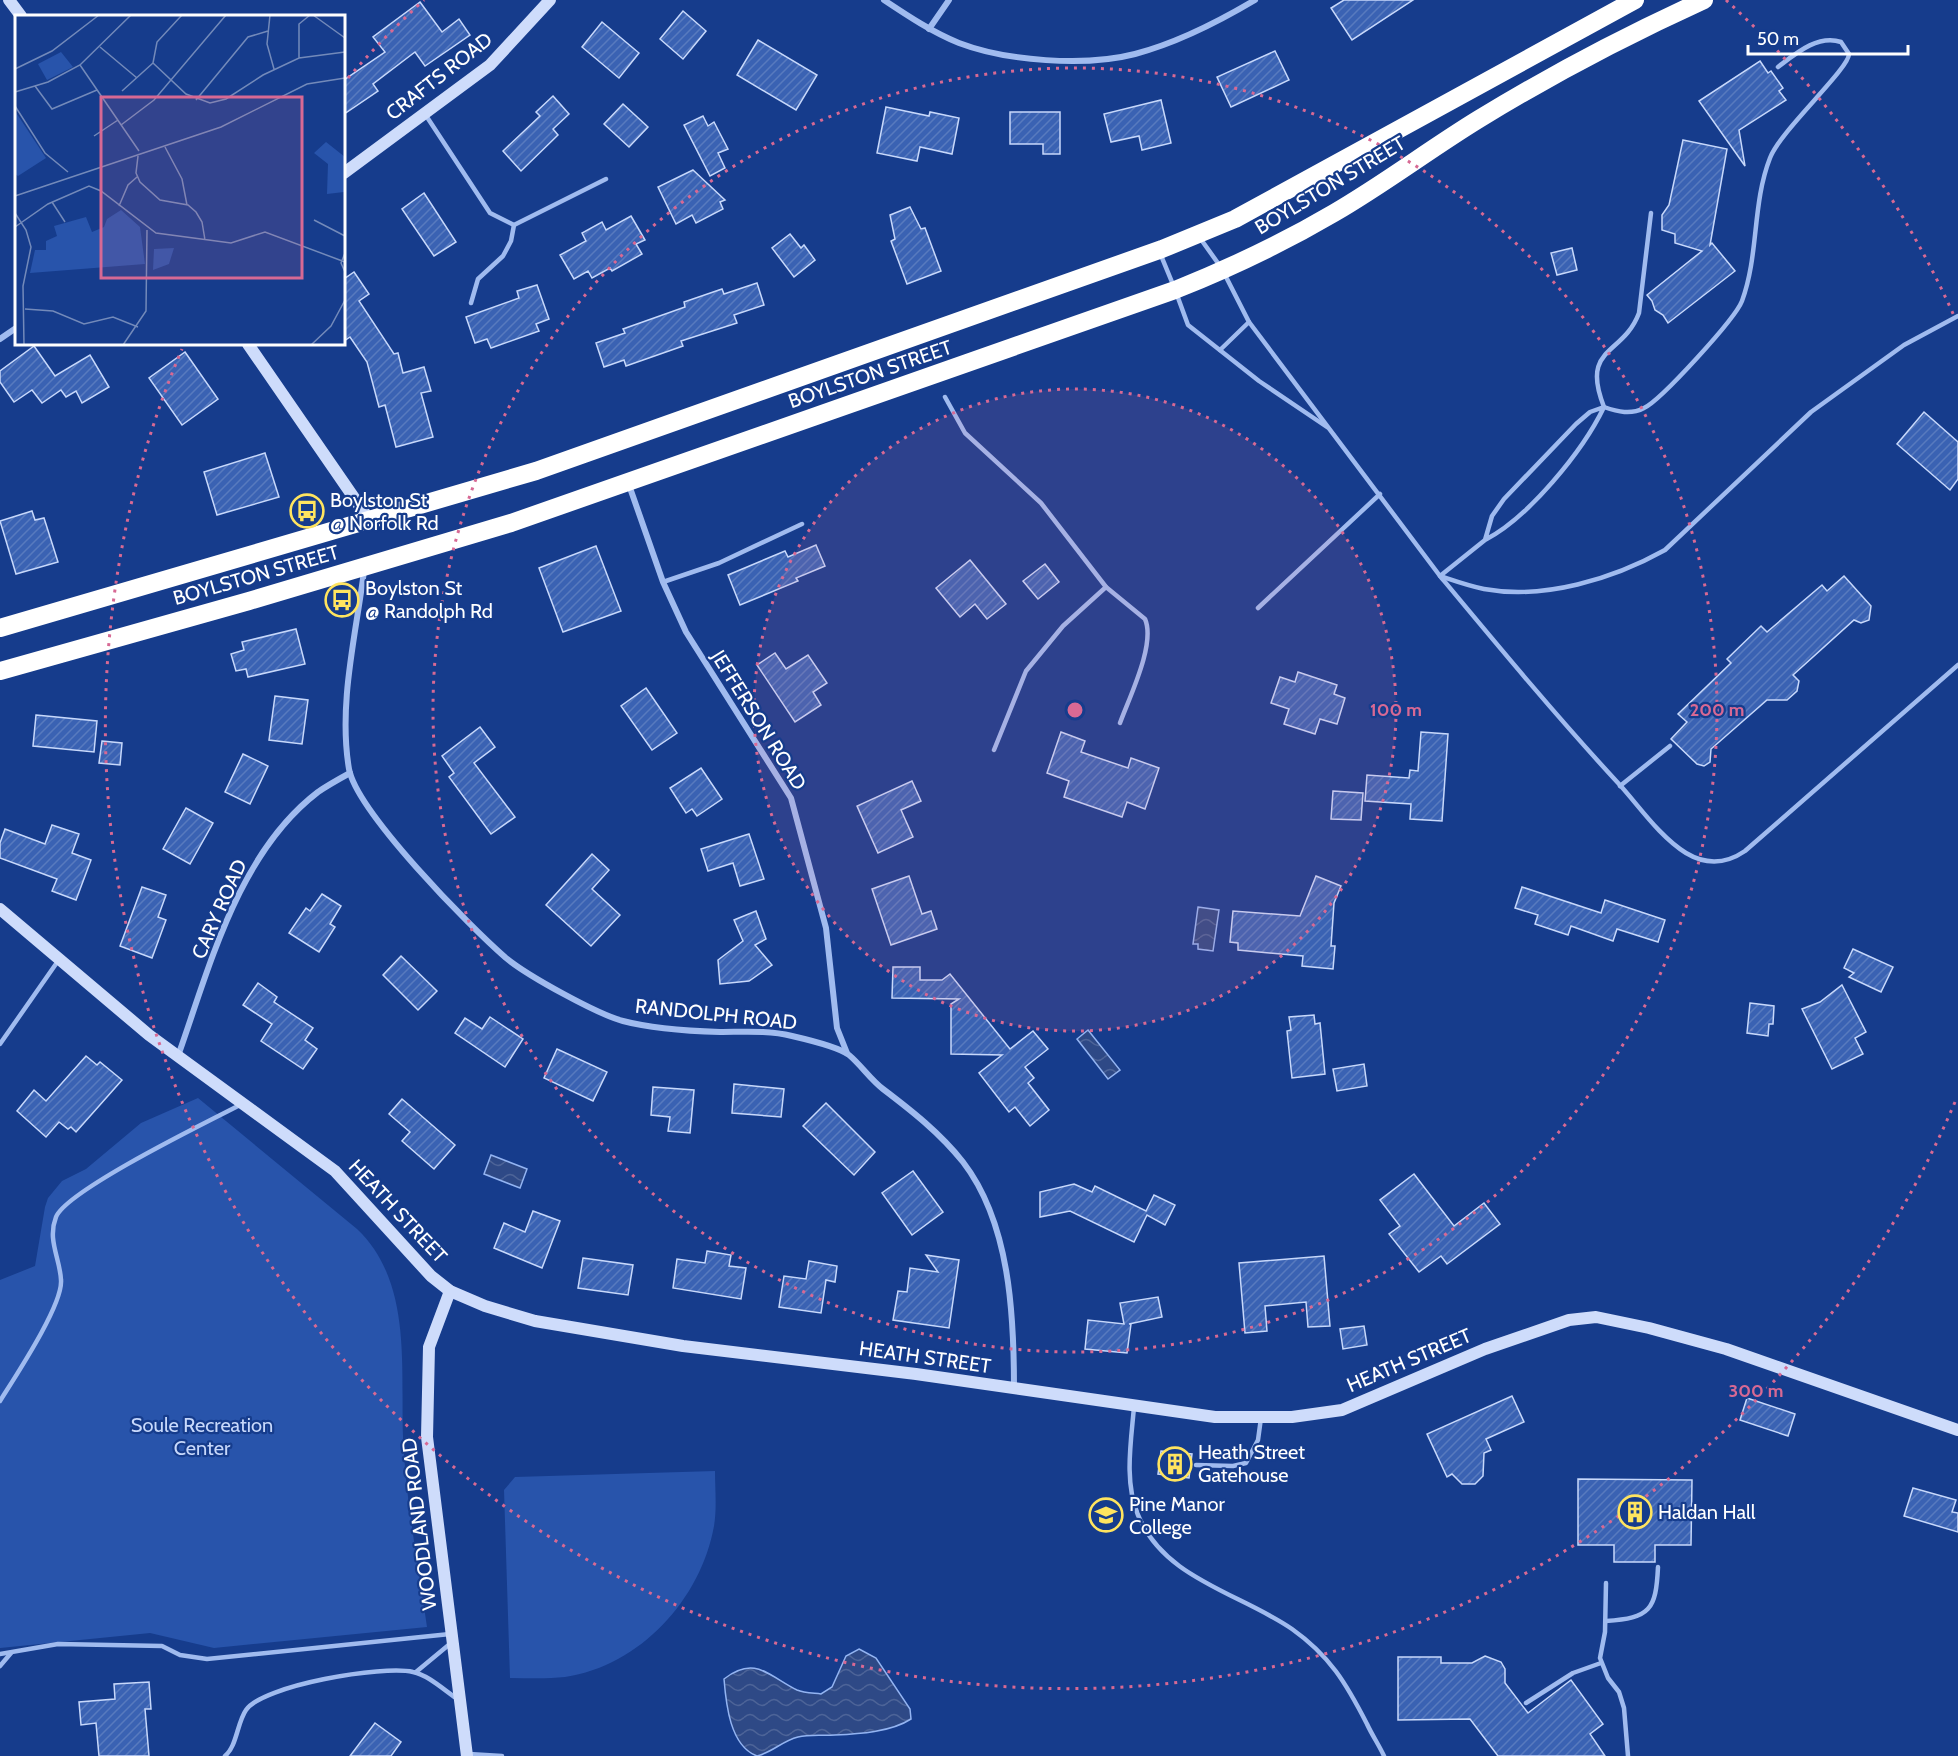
<svg xmlns="http://www.w3.org/2000/svg" width="1958" height="1756" font-family="Cabin,sans-serif">
  <defs>
    <pattern id="water-waves" width="16" height="10" patternUnits="userSpaceOnUse" patternTransform="scale(1.5)"><rect width="16" height="10" fill="#2e4986"/><path d="M0 5q4-4 8 0t8 0" fill="none" stroke="#4d6498"/></pattern>
    <pattern id="building-hatch" width="6" height="6" patternUnits="userSpaceOnUse" patternTransform="scale(1.5)"><rect width="6" height="6" fill="#3a62b3"/><path d="M-1 1l2-2M0 6l6-6M5 7l2-2" fill="none" stroke="#587abe"/></pattern>
  </defs>
  <rect width="100%" height="100%" fill="#163c8c"/>
  <!-- park -->
  <g fill="#2854ab">
    <path d="M198,1098L357,1229C417,1286 398,1380 404,1455C408,1513 419,1570 427,1627L214,1648L150,1633L0,1648V1280L35,1266L45,1207L48,1198L62,1181L86,1169L141,1123Z"/>
    <path d="M715,1471C715,1489 717,1508 714,1526C701,1599 640,1666 565,1677C547,1679 528,1678 510,1678L504,1490L515,1477Z"/>
  </g>
  <!-- water -->
  <g fill="url(#water-waves)" stroke="#93b4f2" stroke-width="1.5">
    <path d="M1198,907L1219,910L1213,951L1198,949V944H1193Z"/>
    <path d="M1088,1030L1120,1070L1108,1079L1077,1039Z"/>
    <path d="M491,1155L527,1169L520,1188L484,1174Z"/>
    <path d="M859,1649L876,1658L910,1709L911,1719C891,1732 859,1734 835,1735C823,1736 810,1734 798,1737C782,1741 773,1752 757,1756C730,1746 726,1704 724,1679C755,1655 769,1676 797,1690C804,1693 813,1693 821,1694L832,1687L846,1656Z"/>
  </g>
  <!-- building -->
  <g fill="url(#building-hatch)" stroke="#c7d8fb" stroke-width="1.5">
    <path d="M1344,0H1413L1352,40L1331,8Z"/>
    <path d="M420,2L442,32L459,19L470,35L425,66L415,52L373,84L378,91L344,114V80L385,52L373,37Z"/>
    <path d="M683,11L706,31L683,59L660,39Z"/>
    <path d="M602,22L639,53L619,78L582,47Z"/>
    <path d="M758,40L817,75L796,110L737,75Z"/>
    <path d="M1275,51L1289,80L1231,107L1217,77Z"/>
    <path d="M1760,61L1768,73L1771,71L1783,88L1779,91L1786,100L1739,130L1745,166L1699,101Z"/>
    <path d="M553,96L569,114L553,129L558,135L521,171L503,151L540,116L536,112Z"/>
    <path d="M1161,100L1171,143L1142,150L1139,136L1111,142L1104,114Z"/>
    <path d="M623,104L648,127L629,147L604,124Z"/>
    <path d="M886,107L929,116L930,112L959,118L952,154L920,147L917,161L877,153Z"/>
    <path d="M1010,112H1060V154H1043V144H1010Z"/>
    <path d="M703,116L708,126L714,122L728,149L718,153L725,168L710,176L684,125Z"/>
    <path d="M1683,140L1727,149L1710,245L1712,243L1735,271L1668,323L1663,315L1655,310L1652,301L1647,295L1702,251L1675,243V234L1662,230V215L1669,205Z"/>
    <path d="M693,170L725,200L720,202L723,209L696,223L692,215L676,224L658,187Z"/>
    <path d="M424,193L456,242L434,256L402,209Z"/>
    <path d="M910,207L921,229L925,228L941,271L907,284L891,241L895,239L890,215Z"/>
    <path d="M631,216L645,240L636,244L642,254L612,271L610,268L592,278L588,271L574,279L560,255L586,241L582,233L602,222L606,230Z"/>
    <path d="M790,234L801,248L804,245L815,260L794,277L772,248Z"/>
    <path d="M1572,248L1577,270L1557,275L1551,253Z"/>
    <path d="M354,272L369,294L359,301L394,354L398,353L403,373L424,367L431,391L421,393L433,437L396,447L385,405L379,407L367,362L350,337L344,341V279Z"/>
    <path d="M757,283L764,305L734,315L737,323L681,341L683,346L626,366L624,360L604,367L596,343L625,333L623,329L685,307L684,302L722,289L724,294Z"/>
    <path d="M537,285L549,319L536,324L539,331L491,348L487,339L475,343L466,317L519,298L517,291Z"/>
    <path d="M34,346L55,376L90,355L109,387L82,403L76,391L66,397L61,390L42,403L32,390L14,402L0,382V371Z"/>
    <path d="M185,352L218,399L182,425L149,378Z"/>
    <path d="M1924,412L1958,442V479L1950,490L1897,444Z"/>
    <path d="M265,453L279,497L217,515L204,472Z"/>
    <path d="M32,511L35,520L44,518L58,562L16,574L0,521Z"/>
    <path d="M816,545L825,566L796,578L798,581L740,605L728,575L785,551L788,557Z"/>
    <path d="M596,546L621,611L563,632L539,568Z"/>
    <path d="M970,560L1006,604L987,619L975,604L960,617L936,588Z"/>
    <path d="M1045,564L1059,582L1038,599L1023,581Z"/>
    <path d="M1844,576L1871,606L1869,620L1861,623L1854,620L1793,675L1799,681L1797,691L1787,700H1767L1711,749L1710,762L1704,766L1697,764L1671,739L1687,722L1678,714L1731,663L1727,659L1761,626L1767,632L1822,585L1827,591Z"/>
    <path d="M296,629L305,664L248,677L246,669L236,671L231,654L244,650L242,642Z"/>
    <path d="M775,653L786,669L808,655L827,683L813,692L821,705L795,722L757,665Z"/>
    <path d="M1298,672L1337,685L1334,694L1345,698L1337,724L1320,719L1315,734L1284,724L1289,709L1271,703L1280,677L1295,682Z"/>
    <path d="M646,688L677,733L652,750L621,706Z"/>
    <path d="M275,696L308,700L302,744L269,740Z"/>
    <path d="M36,715L97,721L94,752L33,746Z"/>
    <path d="M480,727L495,747L474,763L515,817L491,834L449,777L454,773L442,756Z"/>
    <path d="M1061,732L1085,741L1081,752L1128,768L1131,758L1159,768L1145,809L1127,802L1122,817L1064,797L1069,781L1047,773Z"/>
    <path d="M1421,732L1448,734L1442,821L1410,819L1411,804L1365,801L1367,775L1409,778L1410,770L1418,771Z"/>
    <path d="M102,741L122,743L120,765L99,763Z"/>
    <path d="M243,754L268,766L250,804L225,792Z"/>
    <path d="M701,768L722,799L697,816L692,809L686,813L670,788Z"/>
    <path d="M912,781L921,801L901,810L913,837L878,853L857,806Z"/>
    <path d="M1333,791L1363,793L1361,820L1331,819Z"/>
    <path d="M186,808L213,823L190,864L163,849Z"/>
    <path d="M52,825L79,834L72,853L91,860L76,900L52,891L57,879L0,858V843L5,829L45,844Z"/>
    <path d="M749,834L764,879L740,886L733,863L708,871L701,849Z"/>
    <path d="M592,854L609,870L592,889L620,915L591,946L546,905Z"/>
    <path d="M909,876L922,914L931,911L937,929L891,945L872,889Z"/>
    <path d="M1316,876L1341,886L1334,903L1331,946H1335L1333,969L1302,966L1303,956L1238,950V943L1230,942L1233,911L1300,916Z"/>
    <path d="M142,887L166,895L158,917L166,920L152,958L120,946Z"/>
    <path d="M1522,887L1601,913L1605,900L1665,920L1658,942L1617,929L1613,941L1571,926L1568,935L1535,924L1538,915L1515,908Z"/>
    <path d="M322,894L341,906L330,924L335,927L319,952L289,933L306,908L310,911Z"/>
    <path d="M756,911L766,939L755,945L772,965L749,981L720,984L718,960L743,941L734,920Z"/>
    <path d="M1853,949L1893,967L1881,992L1849,977L1854,973L1844,968Z"/>
    <path d="M401,956L437,991L418,1010L383,975Z"/>
    <path d="M893,967H920V980H942L950,974L1010,1049L1033,1031L1048,1049L1025,1067L1034,1078L1028,1083L1049,1110L1030,1126L1015,1107L1009,1112L979,1073L1002,1055L951,1054V1004L959,999L892,998Z"/>
    <path d="M258,983L277,997L274,1002L313,1028L305,1040L317,1049L303,1069L261,1041L272,1024L243,1005Z"/>
    <path d="M1842,985L1866,1032L1855,1038L1863,1054L1832,1069L1802,1009L1820,1002Z"/>
    <path d="M1750,1003L1774,1006L1773,1024H1769L1768,1036L1747,1033Z"/>
    <path d="M1314,1015L1315,1024L1320,1023L1325,1074L1292,1078L1287,1031L1291,1030L1289,1017Z"/>
    <path d="M490,1017L523,1039L505,1067L455,1033L465,1018L482,1029Z"/>
    <path d="M557,1049L607,1072L593,1101L544,1078Z"/>
    <path d="M86,1056L97,1065L100,1062L122,1080L76,1132L71,1127L68,1129L59,1122L46,1137L17,1111L34,1090L46,1101Z"/>
    <path d="M1364,1064L1367,1086L1337,1091L1333,1069Z"/>
    <path d="M734,1084L784,1089L781,1117L732,1113Z"/>
    <path d="M653,1087L694,1090L690,1133L668,1131L670,1117L651,1115Z"/>
    <path d="M402,1099L455,1145L434,1169L402,1141L410,1132L389,1114Z"/>
    <path d="M826,1103L875,1152L854,1175L803,1126Z"/>
    <path d="M913,1171L943,1212L912,1235L882,1193Z"/>
    <path d="M1414,1174L1454,1226L1484,1203L1500,1224L1447,1264L1441,1256L1419,1272L1389,1234L1400,1226L1380,1200Z"/>
    <path d="M1074,1184L1092,1192L1095,1186L1146,1211L1154,1195L1175,1205L1165,1225L1147,1215L1134,1242L1070,1211L1040,1217V1192Z"/>
    <path d="M533,1211L560,1221L542,1268L494,1248L504,1223L525,1232Z"/>
    <path d="M707,1251L731,1255L729,1266L746,1268L741,1299L673,1288L677,1259L705,1263Z"/>
    <path d="M926,1255L959,1260L949,1328L893,1320L898,1291L907,1292L910,1268L938,1272Z"/>
    <path d="M1324,1256L1330,1326L1308,1327L1306,1302L1265,1306L1267,1331L1245,1333L1239,1263Z"/>
    <path d="M583,1258L633,1265L628,1295L578,1288Z"/>
    <path d="M809,1261L837,1266L835,1282L826,1280L821,1313L779,1307L784,1276L806,1279Z"/>
    <path d="M1158,1297L1162,1317L1129,1324H1131L1127,1353L1085,1349L1088,1320L1124,1324L1120,1303Z"/>
    <path d="M1364,1326L1367,1345L1343,1349L1340,1329Z"/>
    <path d="M1512,1396L1524,1422L1486,1439L1491,1450L1484,1453L1483,1476L1475,1484H1462L1452,1474L1447,1477L1427,1434Z"/>
    <path d="M1747,1398L1795,1414L1788,1436L1740,1420Z"/>
    <path d="M1161,1451L1192,1454L1189,1478L1158,1474Z"/>
    <path d="M1578,1479L1692,1480L1691,1545H1655V1562H1614V1545H1578Z"/>
    <path d="M1913,1488L1956,1500L1952,1512L1958,1513V1532L1904,1516Z"/>
    <path d="M1485,1656L1501,1662L1505,1669V1683L1528,1713L1571,1680L1603,1724L1590,1734L1605,1756H1498L1470,1719L1398,1720V1657H1441V1663H1472Z"/>
    <path d="M149,1682L151,1709H145L149,1756H99L96,1723L81,1725L79,1702L115,1699L114,1684Z"/>
    <path d="M375,1723L401,1742L391,1756H350Z"/>
  </g>
  <g fill="none" stroke-linecap="round" stroke-linejoin="round">
    <!-- lane -->
    <g stroke="#a0bbef" stroke-width="4.5">
      <path d="M425,114L490,213L514,225L606,179"/>
      <path d="M1651,213L1639,313C1623,356 1580,346 1604,407C1618,412 1631,415 1644,408C1661,400 1735,319 1742,301C1759,255 1752,204 1770,158C1780,131 1849,69 1849,54L1841,42C1818,34 1795,54 1778,67"/>
      <path d="M1200,238L1220,266"/>
      <path d="M1160,253L1174,287"/>
      <path d="M1224,273L1249,322L1440,576C1455,581 1469,586 1484,589C1544,600 1613,579 1665,550L1811,412L1904,345L1958,316"/>
      <path d="M1177,295L1188,325L1259,381L1327,427"/>
      <path d="M471,303L478,279L503,256L511,241L514,225"/>
      <path d="M1220,350L1249,322"/>
      <path d="M945,397L965,433L1041,503L1106,587L1145,619C1156,644 1129,698 1120,723"/>
      <path d="M1485,540C1528,518 1583,451 1604,407L1590,412L1576,424L1504,499L1492,516L1485,540L1440,576C1499,647 1557,717 1619,784C1639,806 1660,837 1686,853C1706,865 1726,864 1745,851L1958,665"/>
      <path d="M663,582L719,563L802,524"/>
      <path d="M1258,608L1380,494"/>
      <path d="M994,750L1026,671L1063,626L1106,587"/>
      <path d="M1620,786L1670,746"/>
      <path d="M0,1044L58,961"/>
      <path d="M0,1401C15,1377 63,1305 61,1280C60,1258 47,1240 56,1217C67,1190 209,1121 242,1104"/>
      <path d="M1134,1407C1131,1442 1124,1482 1138,1515C1164,1579 1240,1593 1292,1629C1330,1656 1346,1683 1367,1724C1372,1735 1379,1745 1384,1756"/>
      <path d="M1196,1465L1233,1466L1246,1463L1258,1440L1261,1418"/>
      <path d="M1606,1583L1605,1632L1600,1658L1608,1678L1619,1692L1624,1708L1628,1756"/>
      <path d="M1606,1621C1650,1618 1656,1610 1658,1567"/>
      <path d="M0,1654L58,1644L162,1646L180,1655L207,1659L450,1634"/>
      <path d="M0,1666L11,1653"/>
      <path d="M416,1672L451,1643"/>
      <path d="M1526,1703L1573,1673L1601,1663"/>
      <path d="M469,1754L502,1756"/>
      <path d="M225,1756C237,1746 237,1723 246,1710C263,1685 383,1665 413,1672C428,1675 444,1690 456,1698"/>
    </g>
    <!-- street -->
    <g stroke="#a0bbef" stroke-width="6">
      <path d="M884,0C908,16 932,32 959,43C1006,61 1085,67 1135,54C1177,43 1218,22 1255,0"/>
      <path d="M929,29L949,0"/>
      <path d="M0,339L16,328"/>
      <path d="M629,485L663,582L686,632L791,798L826,928L837,1028L847,1053"/>
      <path d="M364,571C356,635 338,704 349,769C357,812 470,927 506,958C528,976 597,1014 623,1021C653,1029 689,1031 720,1032C743,1032 768,1030 792,1036C805,1039 839,1047 849,1055C861,1065 870,1079 883,1089C912,1111 940,1133 963,1162C1010,1223 1014,1315 1014,1388"/>
      <path d="M178,1056C210,966 238,853 318,792C328,785 339,779 350,773"/>
    </g>
    <!-- secondary -->
    <g stroke="#cedcfb" stroke-width="12">
      <path d="M9,0L21,16"/>
      <path d="M344,173L490,65L550,0"/>
      <path d="M248,344L370,521"/>
      <path d="M0,909L149,1035L335,1171L431,1276L450,1291L485,1306L535,1321L683,1346L916,1374L1215,1417H1292L1342,1410L1485,1349L1569,1320L1596,1317L1649,1328L1726,1349L1958,1430"/>
      <path d="M450,1291L429,1347L427,1437L467,1756"/>
    </g>
    <!-- highway -->
    <g stroke="#fff" stroke-width="18">
      <path d="M0,628L536,471L1162,249L1235,219L1635,0"/>
      <path d="M0,671L249,601L511,523L1175,290C1230,268 1283,243 1334,213C1384,184 1430,149 1479,119C1551,75 1627,35 1704,0"/>
    </g>
  </g>
  <!-- distance rings -->
  <circle cx="1075" cy="710" r="321" fill="#d76994" fill-opacity=".12"/>
  <g fill="none" stroke="#d76994" stroke-width="3" stroke-dasharray="3 6">
    <circle cx="1075" cy="710" r="321"/>
    <circle cx="1075" cy="710" r="642"/>
    <path d="M1955 1102A963 963 0 0 1 182 349M348 78A963 963 0 0 1 424 0M1726 0A963 963 0 0 1 1955 318"/>
  </g>
  <!-- icons -->
  <defs>
    <g id="bus-ring" transform="scale(1.725)"><circle r="9.5" fill="#163c8c" stroke="#ffe45f" stroke-width="1.5"/><path d="M-5-6H5V4H4V6H2V4H-2V6H-4V4H-5ZM-3.5-4V0h7V-4ZM-3.5 1.2v1.5H-2V1.2ZM2 1.2v1.5H3.5V1.2Z" fill="#ffe45f"/></g>
    <g id="building-ring" transform="scale(1.725)"><circle r="9.5" fill="#163c8c" stroke="#ffe45f" stroke-width="1.5"/><path d="M-4-6H4V6H1V3H-1V6H-4ZM-2.5-4.3h1.7v1.8h-1.7ZM.8-4.3h1.7v1.8H.8ZM-2.5-1h1.7V.8h-1.7ZM.8-1h1.7V.8H.8Z" fill="#ffe45f"/></g>
    <g id="university-ring" transform="scale(1.725)"><circle r="9.5" fill="#163c8c" stroke="#ffe45f" stroke-width="1.5"/><path d="M0-5L7-2L0 1L-7-2ZM-4 1L0 2.5L4 1V4Q0 6-4 4Z" fill="#ffe45f"/></g>
  </defs>
  <g fill-rule="evenodd">
    <use href="#bus-ring" x="307" y="511"/>
    <use href="#bus-ring" x="342" y="600"/>
    <use href="#building-ring" x="1175" y="1464"/>
    <use href="#building-ring" x="1635" y="1512"/>
    <use href="#university-ring" x="1106" y="1515"/>
  </g>
  <g text-anchor="middle" dominant-baseline="central" stroke-width="4.5" stroke-linejoin="round" paint-order="stroke">
    <!-- street labels -->
    <g font-size="20" fill="#fff" stroke="#163c8c">
      <text transform="translate(439 76) rotate(-38)">CRAFTS ROAD</text>
      <text transform="translate(1330 185) rotate(-31)">BOYLSTON STREET</text>
      <text transform="translate(870 374) rotate(-19)">BOYLSTON STREET</text>
      <text transform="translate(256 575) rotate(-16)">BOYLSTON STREET</text>
      <text transform="translate(759 720) rotate(58)">JEFFERSON ROAD</text>
      <text transform="translate(219 909) rotate(-66)">CARY ROAD</text>
      <text transform="translate(716 1014) rotate(6)">RANDOLPH ROAD</text>
      <text transform="translate(398 1211) rotate(47)">HEATH STREET</text>
      <text transform="translate(925 1357) rotate(8)">HEATH STREET</text>
      <text transform="translate(1409 1360) rotate(-23)">HEATH STREET</text>
      <text transform="translate(419 1524) rotate(-97)">WOODLAND ROAD</text>
    </g>
    <!-- poi labels -->
    <g font-size="20" fill="#fff" stroke="#163c8c" text-anchor="start">
      <text x="330" y="500">Boylston St<tspan x="330" dy="23">@ Norfolk Rd</tspan></text>
      <text x="365" y="588">Boylston St<tspan x="365" dy="23">@ Randolph Rd</tspan></text>
      <text x="1198" y="1452">Heath Street<tspan x="1198" dy="23">Gatehouse</tspan></text>
      <text x="1129" y="1504">Pine Manor<tspan x="1129" dy="23">College</tspan></text>
      <text x="1658" y="1512">Haldan Hall</text>
    </g>
    <!-- park labels -->
    <g font-size="20" fill="#c7d8fb" stroke="#163c8c">
      <text x="202" y="1425">Soule Recreation<tspan x="202" dy="23">Center</tspan></text>
    </g>
  </g>
  <!-- overview -->
  <g transform="translate(15 15)">
    <rect width="330" height="330" fill="#163c8c"/>
    <path d="M46,37L58,52L32,65L23,49ZM0,96L31,143L3,161L0,159ZM311,127L330,142L329,177L312,179L313,149L299,138ZM106,195L125,212L130,249L15,258L20,235H31V226L42,221L39,211L71,202L77,217L89,212L92,204ZM159,233L154,249L138,255L139,234Z" fill="#2854ab"/>
    <path fill="none" stroke="#738aba" stroke-width="1.5" d="M255,0L252,29L259,54M298,0L330,23M85,32L122,63M284,43V9L295,0M138,48L171,79L195,88L211,84L248,60L284,43L330,37M138,48L142,27L167,0M65,50L124,136M0,54L37,36L84,0M20,71L37,94L82,75M107,76L138,48M0,77L33,67L65,50L116,0M181,85L233,22L253,16M0,91L30,138L53,157M106,110L139,85L211,0M79,121L103,105M150,132L167,164L172,190M123,141L121,158L125,167L145,185L173,190L181,197L187,207L190,225M0,181L206,112L292,69L330,63M37,187L50,207M104,191L113,170L122,162M0,198L11,215L16,232L8,271L9,330M299,205L330,221M0,212L33,189L74,171L86,176L141,218L216,228L250,217L330,247M330,238L326,248L330,257M10,294L38,296L69,309L98,302L123,312M108,330L131,296L132,215M296,330L316,311L330,285"/>
    <path fill="#d76994" fill-opacity="0.15" stroke="#d76994" stroke-width="3" d="M86,82H287V263H86Z"/>
    <rect width="330" height="330" fill="none" stroke="#fff" stroke-width="3"/>
  </g>
  <circle cx="1075" cy="710" r="9" fill="#d76994" stroke="#163c8c" stroke-width="3"/>
  <g font-size="18" text-anchor="middle" font-weight="bold" fill="#d76994" stroke="#163c8c" stroke-width="4.5" stroke-linejoin="round" paint-order="stroke">
    <text x="1396" y="716">100 m</text>
    <text x="1717" y="716">200 m</text>
    <text x="1756" y="1397">300 m</text>
  </g>
  <!-- scale -->
  <path d="M1748 45v9h160v-9" fill="none" stroke="#ffffff" stroke-width="3"/>
  <text x="1757" y="45" font-size="18" fill="#ffffff" stroke="#163c8c" stroke-width="4.5" paint-order="stroke">50 m</text>
</svg>
